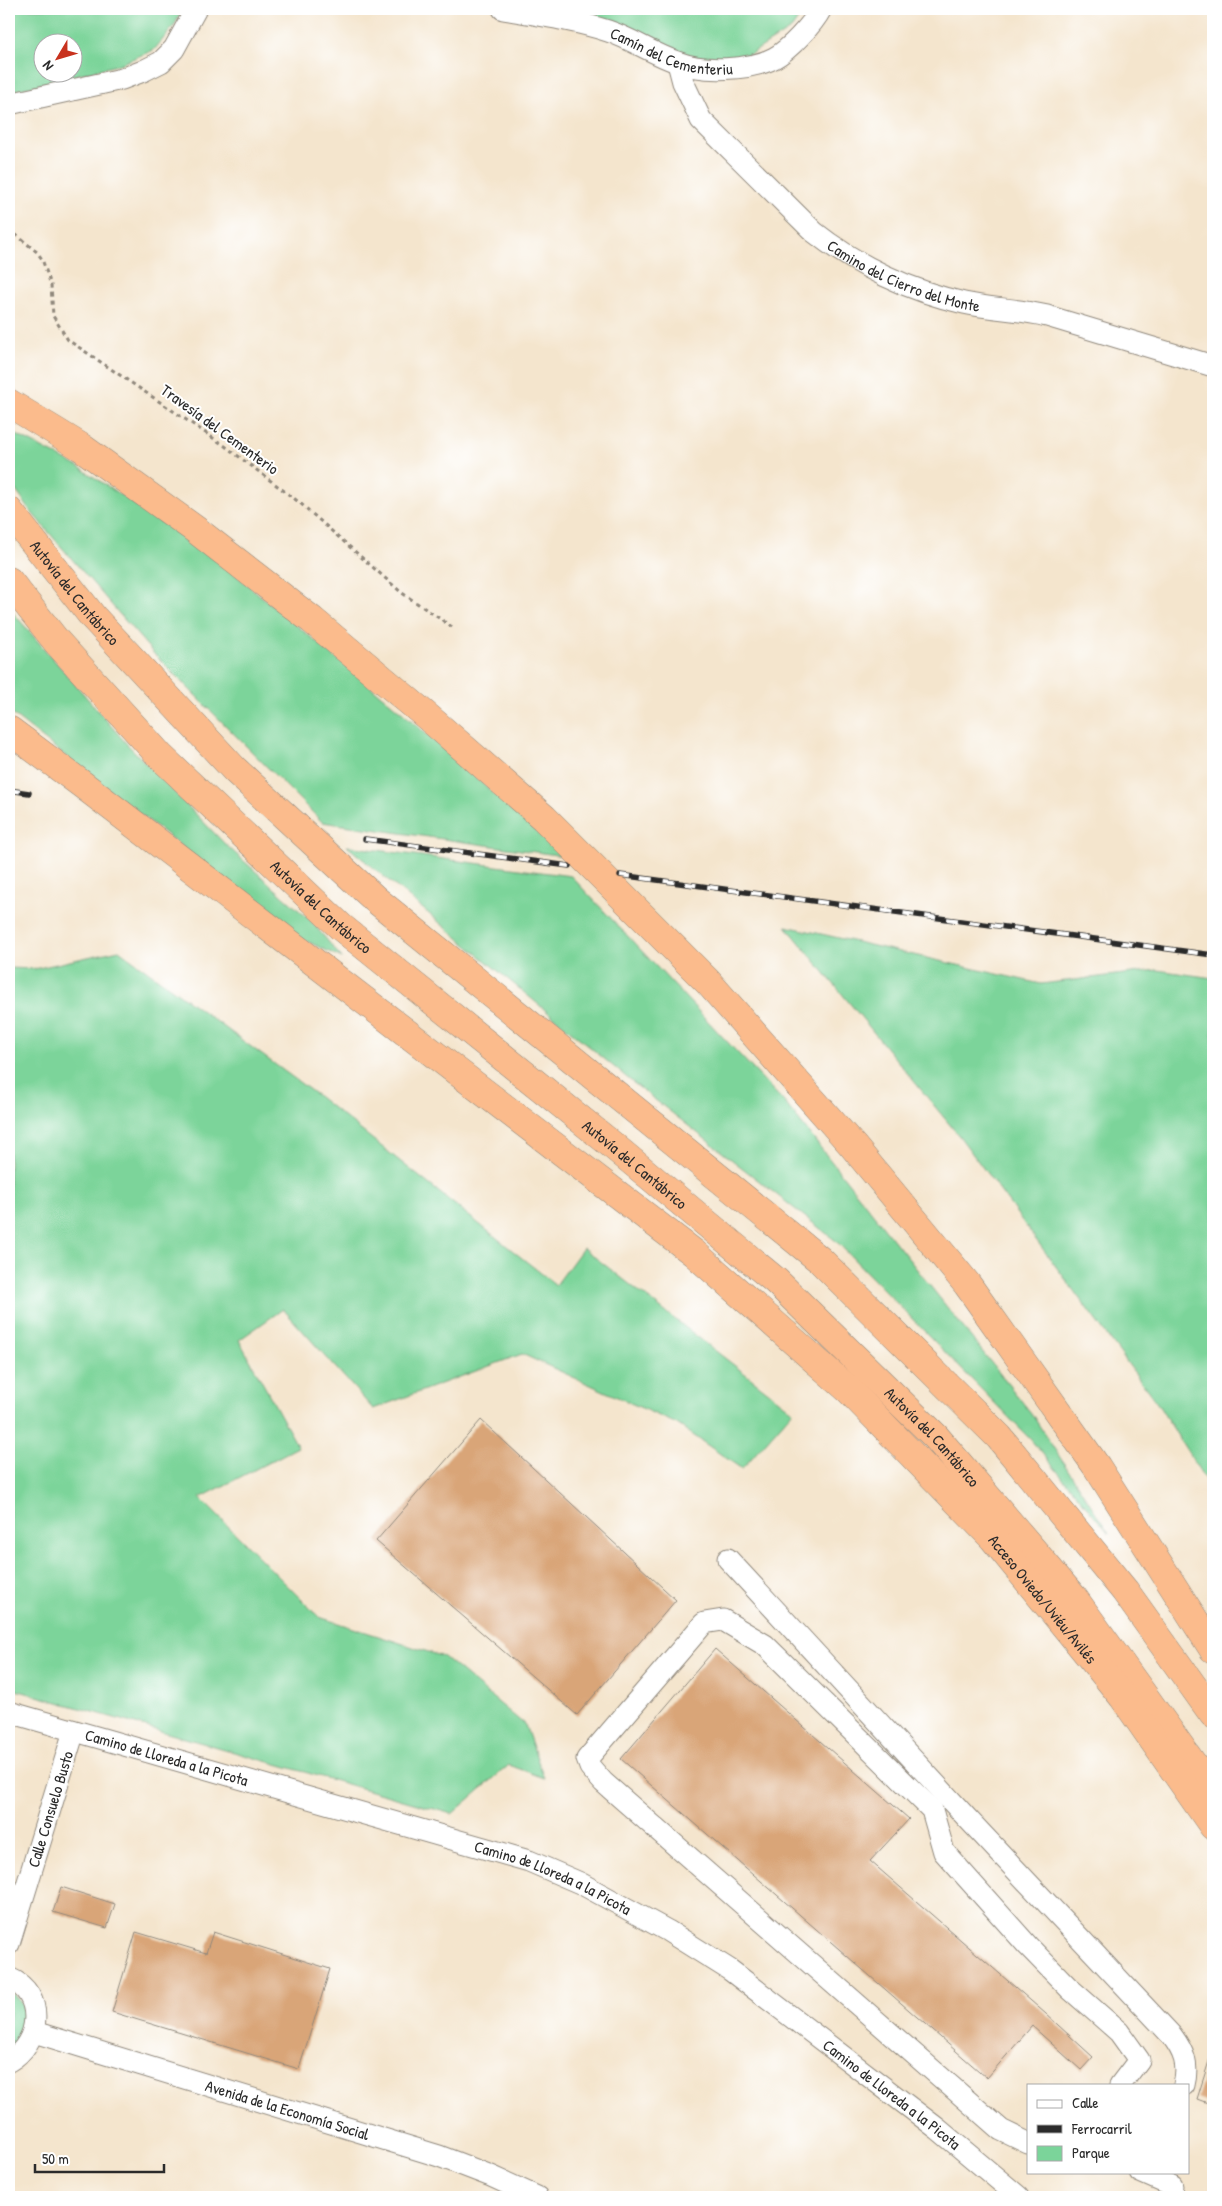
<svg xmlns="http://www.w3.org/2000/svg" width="1222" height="2206" font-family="'Patrick Hand',sans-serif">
  <rect width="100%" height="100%" fill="#fff"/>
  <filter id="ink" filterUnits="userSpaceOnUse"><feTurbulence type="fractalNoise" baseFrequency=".02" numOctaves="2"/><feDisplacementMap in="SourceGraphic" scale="10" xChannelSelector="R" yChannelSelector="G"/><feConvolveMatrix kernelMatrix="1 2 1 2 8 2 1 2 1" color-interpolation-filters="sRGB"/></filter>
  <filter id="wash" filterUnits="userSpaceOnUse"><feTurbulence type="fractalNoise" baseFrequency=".0096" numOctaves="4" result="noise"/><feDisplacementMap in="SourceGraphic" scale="20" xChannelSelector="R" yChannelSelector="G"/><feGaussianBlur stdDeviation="1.12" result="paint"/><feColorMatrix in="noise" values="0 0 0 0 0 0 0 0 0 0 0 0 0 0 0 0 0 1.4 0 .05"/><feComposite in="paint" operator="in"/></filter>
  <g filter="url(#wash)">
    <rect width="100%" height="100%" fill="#f4e5cd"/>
    <!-- green -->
    <g fill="#7bd49a" stroke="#538062" fill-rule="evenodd">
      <path d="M9,9H183L174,26L154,50L117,65L9,92ZM72,42V72H42V42Z"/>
      <path d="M555,9H805L792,28L749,55L727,58L691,56Z"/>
      <path d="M9,431L79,467L220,562L405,715L564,856L322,822L155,655L32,513L9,481Z"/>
      <path d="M9,608L126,743L226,845L311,921L342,958L298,937L9,712Z"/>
      <path d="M347,846L571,876L785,1103L1031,1413L1109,1533L1031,1440L836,1241L631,1081Z"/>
      <path d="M786,926L1041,984L1157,970L1213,978V1492L1157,1403L960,1137Z"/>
      <path d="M119,950L314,1093L556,1285L583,1248L793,1411L742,1469L677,1424L522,1354L373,1409L283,1309L239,1340L298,1447L200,1498L319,1617L444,1657L525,1725L544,1778L509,1765L452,1814L9,1688V968L34,969Z"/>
      <path d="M9,1990L22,2004L25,2015L20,2040L9,2051Z"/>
    </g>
    <g id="blocks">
      <!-- building -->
      <g fill="#d9a578">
        <path d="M481,1420L676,1600L577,1715L376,1541Z"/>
        <path d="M715,1649L909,1819L870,1861L1046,2014L1093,2057L1081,2070L1032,2026L987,2078L621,1759Z"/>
        <path d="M61,1887L115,1904L107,1928L53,1912Z"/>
        <path d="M136,1932L206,1953L213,1932L330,1969L299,2069L112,2012Z"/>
        <path d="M1210,2058L1213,2059V2105L1197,2099Z"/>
      </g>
    </g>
  </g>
  <g filter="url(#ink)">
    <use href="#blocks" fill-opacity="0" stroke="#90887c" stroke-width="1"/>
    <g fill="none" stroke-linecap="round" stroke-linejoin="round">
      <!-- minor casing -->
      <g stroke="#90887c" stroke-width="23">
        <g id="minor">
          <path id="s1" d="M503,9C538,15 574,20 608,31C632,39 653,54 677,62C702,72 749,71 774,58C789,50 813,24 821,9"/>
          <path id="s2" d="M678,63L683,82L701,120L814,232C857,266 910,291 964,303C991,309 1019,309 1047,316L1213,366"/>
          <path d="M9,104L122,79L143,71L161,62L174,49L196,9"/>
          <path d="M728,1559L967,1818L1172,2036C1184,2052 1189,2065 1184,2085"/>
          <path id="s3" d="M9,1712L529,1861L580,1883L668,1931L730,1970L938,2129L1019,2197"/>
          <path id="s4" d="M9,1944L74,1731"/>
          <path d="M9,1978C46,1994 41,2043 9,2061"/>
          <path id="s5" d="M34,2032L439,2156L491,2176L537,2197"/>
          <path d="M1028,2143L1001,2130L603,1782L590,1767L587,1759L704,1623L723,1620L765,1645L932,1810L944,1852L1028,1946L1069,1988L1119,2032L1139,2060L1120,2085"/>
          <path d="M1140,2172L1172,2186"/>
        </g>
      </g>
      <!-- highway casing -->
      <g stroke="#90887c" stroke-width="29">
        <g id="highway">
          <path d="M9,403L81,447L196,530L312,620L429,718L544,818L708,982L853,1146L967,1284L1097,1467L1213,1649"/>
          <path id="s6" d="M9,511L93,617L235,770L375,899L820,1260L999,1437L1125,1591L1213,1714"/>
          <path id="s7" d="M9,581L57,642L160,756L341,927L611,1144L776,1281L936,1437L1073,1597L1213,1792"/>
          <path id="s8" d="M9,730L83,785L694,1253L849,1390L993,1538L1123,1697L1213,1826"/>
        </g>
      </g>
      <!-- path -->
      <path stroke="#90887c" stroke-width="3" stroke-dasharray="4 4" stroke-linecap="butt" d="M9,229L37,252L42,259L51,285L53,316L68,340L225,446L300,503L402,593L455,629"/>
      <!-- minor -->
      <use href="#minor" stroke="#fff" stroke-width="21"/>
      <!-- highway -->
      <use href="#highway" stroke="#fbbb8c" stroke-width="28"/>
      <!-- rail casing -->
      <g stroke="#2b2b2b" stroke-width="5.5">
        <g id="rail">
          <path d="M9,790L29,793"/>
          <path d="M365,839L569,866"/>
          <path d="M620,875L1213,955"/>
        </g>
      </g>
      <!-- rail -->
      <use href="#rail" stroke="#fff" stroke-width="4" stroke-dasharray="11" stroke-linecap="butt"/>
    </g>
  </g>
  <g text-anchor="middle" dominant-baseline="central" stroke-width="4" stroke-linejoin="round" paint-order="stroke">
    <!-- street labels -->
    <g font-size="16" fill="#2b2b2b" stroke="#fff">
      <text stroke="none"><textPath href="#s1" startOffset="175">Camín del Cementeriu</textPath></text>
      <text stroke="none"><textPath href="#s2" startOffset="322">Camino del Cierro del Monte</textPath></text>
      <text transform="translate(220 429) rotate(36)">Travesía del Cementerio</text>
      <text stroke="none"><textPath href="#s6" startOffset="105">Autovía del Cantábrico</textPath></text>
      <text stroke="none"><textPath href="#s7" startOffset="452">Autovía del Cantábrico</textPath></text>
      <text stroke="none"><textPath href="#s7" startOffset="858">Autovía del Cantábrico</textPath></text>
      <text stroke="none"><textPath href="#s7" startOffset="1262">Autovía del Cantábrico</textPath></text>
      <text stroke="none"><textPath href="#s8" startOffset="1354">Acceso Oviedo/Uviéu/Avilés</textPath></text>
      <text stroke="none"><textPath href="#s3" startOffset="164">Camino de Lloreda a la Picota</textPath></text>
      <text stroke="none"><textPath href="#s4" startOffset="141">Calle Consuelo Busto</textPath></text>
      <text stroke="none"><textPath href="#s3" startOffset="569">Camino de Lloreda a la Picota</textPath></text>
      <text stroke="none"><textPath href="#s3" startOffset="974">Camino de Lloreda a la Picota</textPath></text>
      <text stroke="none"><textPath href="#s5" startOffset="265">Avenida de la Economía Social</textPath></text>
    </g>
  </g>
  <!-- margin -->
  <rect width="1222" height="2206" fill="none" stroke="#fff" stroke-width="30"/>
  <!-- legend -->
  <rect x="1027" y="2084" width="162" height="90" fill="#ffffff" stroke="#aaaaaa"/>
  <rect x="1037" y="2100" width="25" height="8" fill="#ffffff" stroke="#aaaaaa"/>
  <text x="1072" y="2108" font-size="15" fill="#2b2b2b">Calle</text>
  <rect x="1037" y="2125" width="25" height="8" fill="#2b2b2b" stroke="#aaaaaa"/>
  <text x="1072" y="2134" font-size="15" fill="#2b2b2b">Ferrocarril</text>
  <rect x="1037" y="2146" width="25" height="15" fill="#7bd49a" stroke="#aaaaaa"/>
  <text x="1072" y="2158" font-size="15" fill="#2b2b2b">Parque</text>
  <!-- north arrow -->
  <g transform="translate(58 58) rotate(232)"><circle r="24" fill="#ffffff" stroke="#aaaaaa"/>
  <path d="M0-4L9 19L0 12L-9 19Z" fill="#c8321e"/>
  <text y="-8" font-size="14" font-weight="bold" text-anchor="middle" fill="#2b2b2b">N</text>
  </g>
  <!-- scale -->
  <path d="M35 2164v8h129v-8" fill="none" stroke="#2b2b2b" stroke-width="2.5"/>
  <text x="42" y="2164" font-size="15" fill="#2b2b2b" stroke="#ffffff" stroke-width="4" paint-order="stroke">50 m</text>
</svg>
